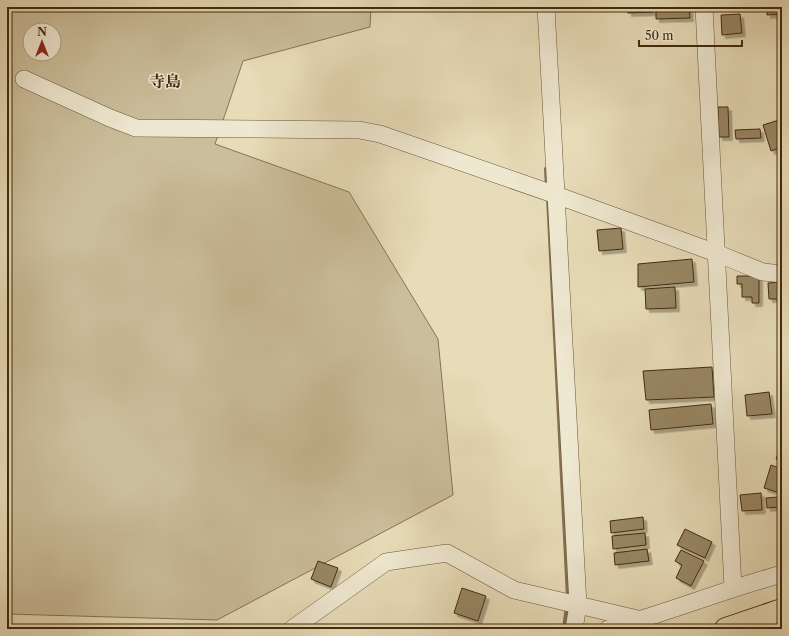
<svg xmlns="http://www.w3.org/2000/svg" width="789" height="636" font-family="'Libre Caslon Text','Noto Serif JP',serif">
  <defs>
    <filter id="shadow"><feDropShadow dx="3.5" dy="3.5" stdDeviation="0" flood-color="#0004"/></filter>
  </defs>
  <rect width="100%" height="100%" fill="#e7dcb8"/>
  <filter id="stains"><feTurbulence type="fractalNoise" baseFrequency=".005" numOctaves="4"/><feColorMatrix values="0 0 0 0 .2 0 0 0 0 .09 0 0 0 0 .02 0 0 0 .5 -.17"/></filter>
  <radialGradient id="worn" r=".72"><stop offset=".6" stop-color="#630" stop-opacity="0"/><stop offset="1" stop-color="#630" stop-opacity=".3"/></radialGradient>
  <!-- green -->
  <path fill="#cbbe9b" stroke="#867454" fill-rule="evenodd" d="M7,7H371L370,27L243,61L215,144L349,192L438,339L453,495L217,620L7,614ZM30,30H54V54H30Z"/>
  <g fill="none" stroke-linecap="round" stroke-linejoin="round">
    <!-- stream -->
    <g stroke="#837050" stroke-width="4">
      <path d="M546,169L547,188"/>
      <path d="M548,197L568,598"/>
      <path d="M564,629L567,606"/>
    </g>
  </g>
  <!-- building -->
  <g fill="#988765" stroke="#422a0c" filter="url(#shadow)">
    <path d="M628,7H653V12L628,13Z"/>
    <path d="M656,7H689L690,18L656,19Z"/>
    <path d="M767,7H782V14L767,15Z"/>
    <path d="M740,14L742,33L722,35L721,15Z"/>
    <path d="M718,107H728L729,137H719Z"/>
    <path d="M782,119V147L771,151L763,125Z"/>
    <path d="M760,129L761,138L736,139L735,130Z"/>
    <path d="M621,228L623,249L599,251L597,230Z"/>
    <path d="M692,259L694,282L638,287V264Z"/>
    <path d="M737,276H759V303H752V297H742V284H737Z"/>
    <path d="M782,282V299H769L768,283Z"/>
    <path d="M675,287L676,308L646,309L645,289Z"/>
    <path d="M712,367L714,397L646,400L643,371Z"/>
    <path d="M769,392L772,414L747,416L745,395Z"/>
    <path d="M711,404L713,424L651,430L649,410Z"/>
    <path d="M781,446L782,447V461L776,459Z"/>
    <path d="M771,465L782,469V485L780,493L764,488Z"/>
    <path d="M761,493L762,510L742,511L740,495Z"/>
    <path d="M778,497L779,507L767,508L766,498Z"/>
    <path d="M643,517L644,529L611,533L610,521Z"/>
    <path d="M685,529L712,542L705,558L677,545Z"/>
    <path d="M645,533L646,545L613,549L612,536Z"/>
    <path d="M647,549L649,561L615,565L614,553Z"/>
    <path d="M681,550L704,561L691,586L676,578L682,565L675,561Z"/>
    <path d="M318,561L338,568L331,587L311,579Z"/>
    <path d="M462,588L486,596L478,621L454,613Z"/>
  </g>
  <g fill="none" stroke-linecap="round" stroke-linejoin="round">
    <!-- minor casing -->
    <g stroke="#6b5637" stroke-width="18">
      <g id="minor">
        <path d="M546,7L578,605L574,629"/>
        <path d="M704,7L733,588"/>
        <path d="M24,79L110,118L136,128L359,130L380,134L556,195L716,253L763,272L782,274"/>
        <path d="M292,629L386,562L447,553L514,590L642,620"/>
        <path d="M608,629C667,613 723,590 782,574"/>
      </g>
    </g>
    <!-- highway casing -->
    <g stroke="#422a0c" stroke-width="24">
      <path id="highway" d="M726,629L782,610"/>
    </g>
    <!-- minor -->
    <use href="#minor" stroke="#efe8d1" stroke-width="17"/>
    <!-- highway -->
    <use href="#highway" stroke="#e7dcb8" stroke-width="22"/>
  </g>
  <g text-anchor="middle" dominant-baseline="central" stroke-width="3" stroke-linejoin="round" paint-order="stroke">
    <!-- quarter labels -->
    <g font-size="16" font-weight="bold" fill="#422a0c" stroke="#efe8d1">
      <text x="165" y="81">寺島</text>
    </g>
  </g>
  <!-- margin -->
  <rect width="789" height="636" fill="none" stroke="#e7dcb8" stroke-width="24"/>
  <rect x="8" y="8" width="773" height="620" fill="none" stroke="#422a0c" stroke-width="2"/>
  <rect x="12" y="12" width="765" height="612" fill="none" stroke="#422a0c"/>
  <!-- north arrow -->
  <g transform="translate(42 42)"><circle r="19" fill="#efe8d1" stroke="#aa9c82"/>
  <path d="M0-3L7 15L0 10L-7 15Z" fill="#8f2418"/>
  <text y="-6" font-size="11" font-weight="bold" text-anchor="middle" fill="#422a0c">N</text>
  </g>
  <!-- scale -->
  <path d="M639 40v6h103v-6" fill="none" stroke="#422a0c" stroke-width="2"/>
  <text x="645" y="40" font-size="12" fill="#422a0c" stroke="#efe8d1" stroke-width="3" paint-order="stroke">50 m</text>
  <rect width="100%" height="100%" filter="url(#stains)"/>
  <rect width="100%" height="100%" fill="url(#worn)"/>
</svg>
